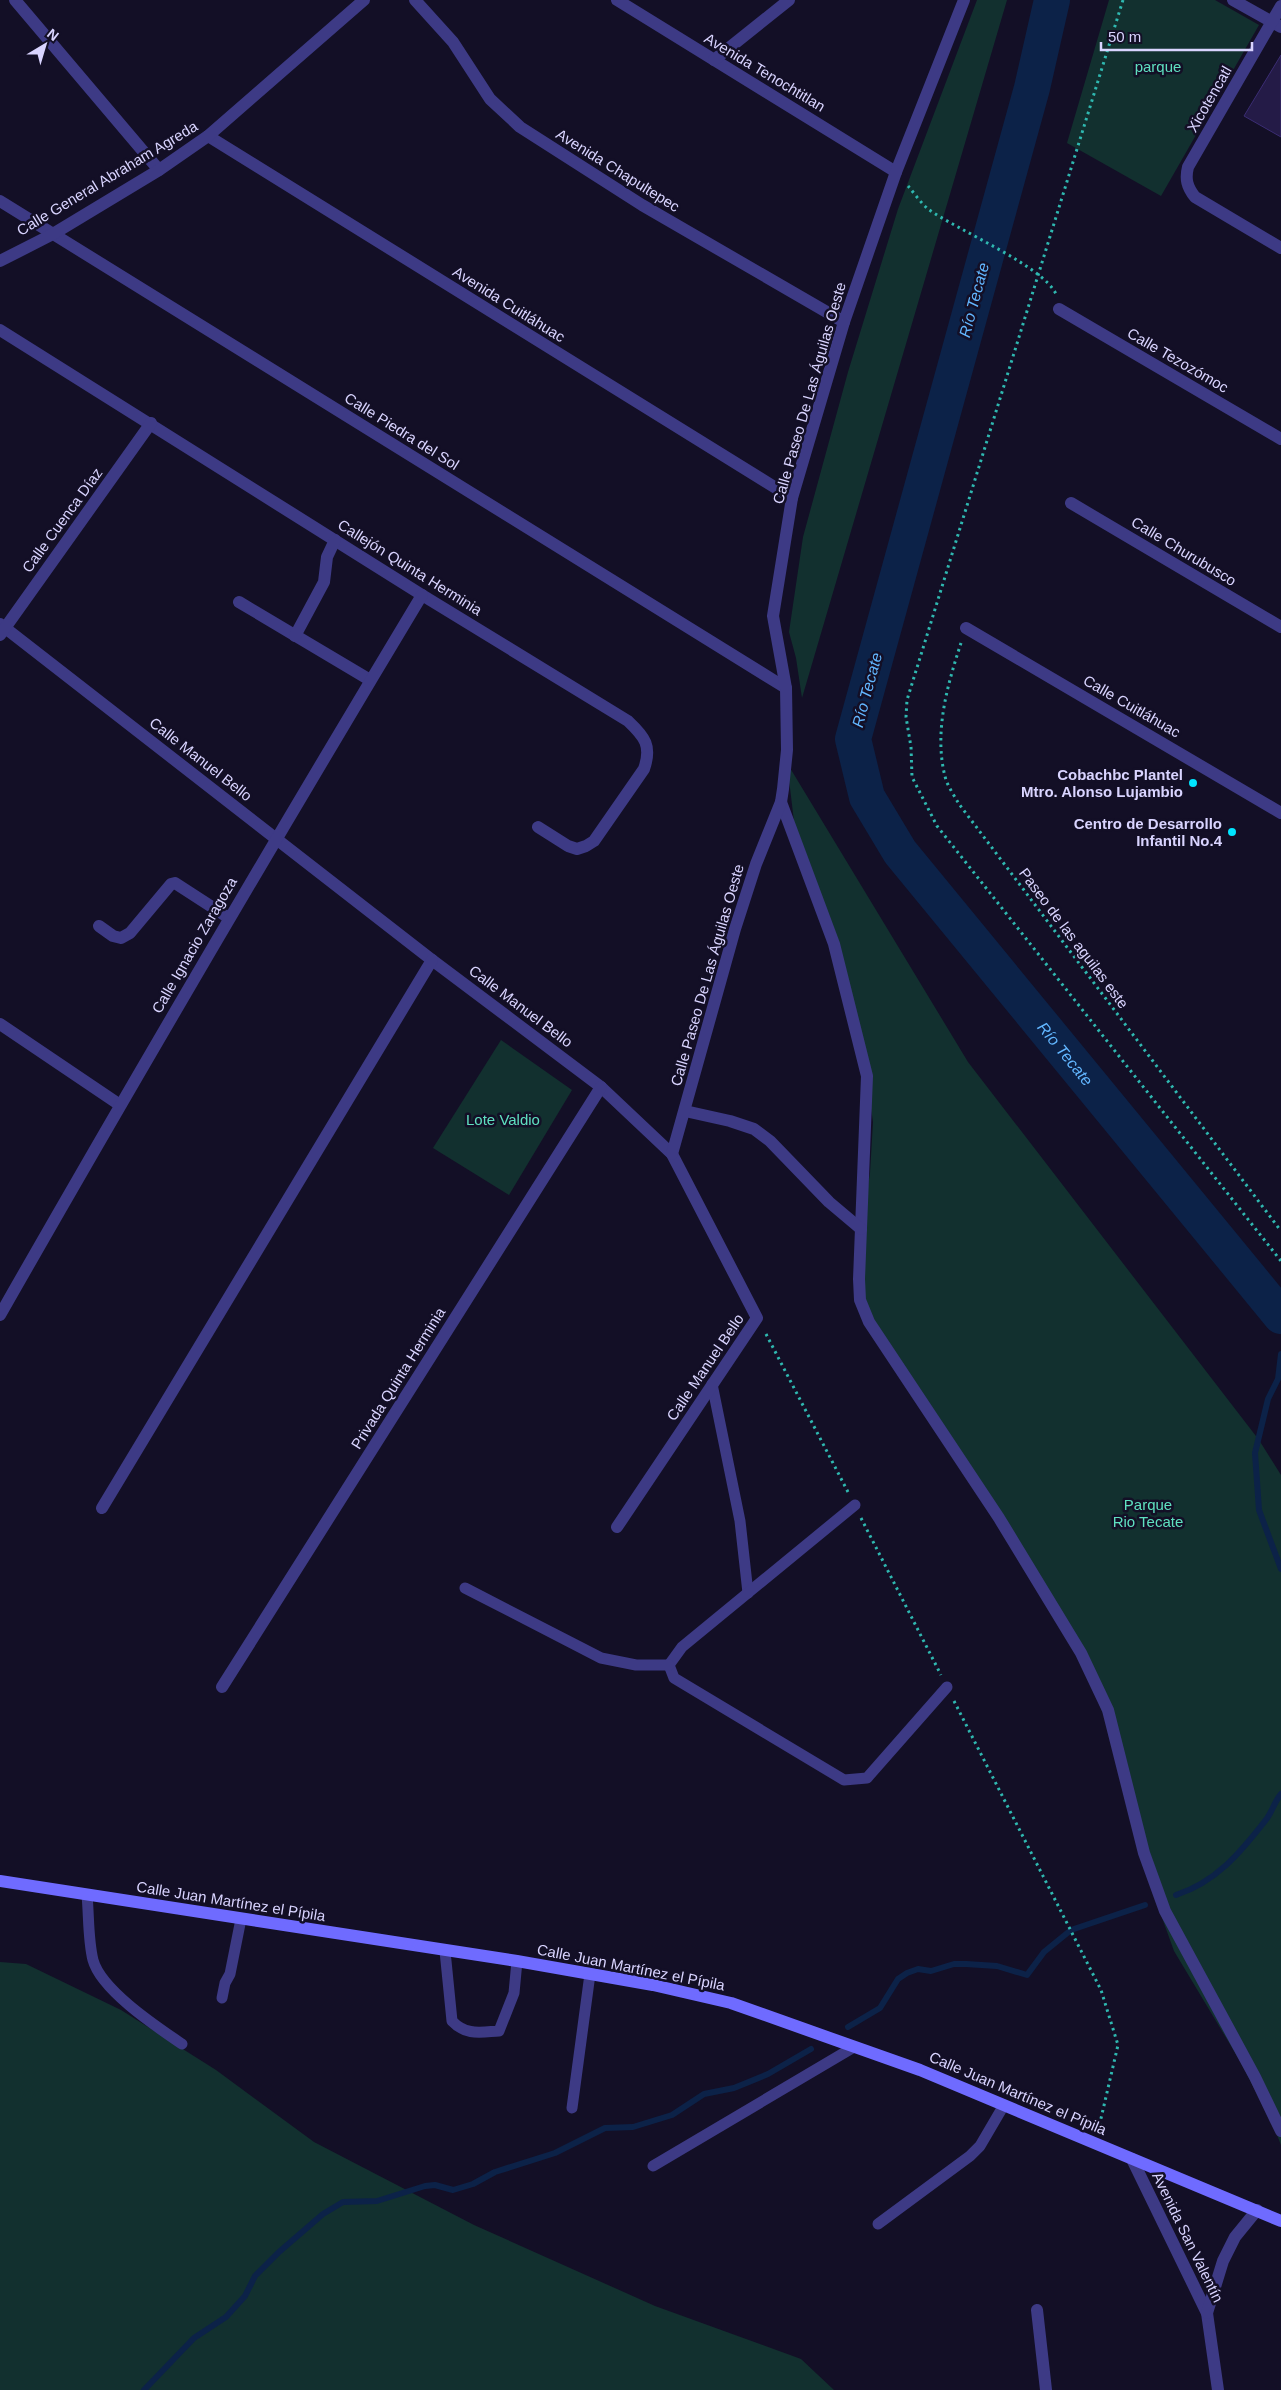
<svg xmlns="http://www.w3.org/2000/svg" width="1281" height="2390" font-family="Arial,sans-serif">
  <rect width="100%" height="100%" fill="#130f26"/>
  <!-- green -->
  <g fill="#12302f">
    <path d="M977,0H1007L802,698L796,658L789,632L803,537L848,372L898,209Z"/>
    <path d="M1109,0H1215L1259,25L1161,196L1067,143Z"/>
    <path d="M787,763L968,1062L1259,1440L1281,1475V2145L1273,2125L1240,2061L1174,1951L1138,1851L1113,1738L1077,1650L876,1331L861,1290V1229L870,1173L873,1122L859,1029L796,838Z"/>
    <path d="M501,1040L572,1090L509,1195L433,1148Z"/>
    <path d="M0,1962L26,1964L121,2010L216,2070L314,2142L474,2225L655,2306L801,2359L834,2390H0Z"/>
  </g>
  <g fill="none" stroke-linecap="round" stroke-linejoin="round">
    <!-- stream -->
    <g stroke="#0c2248" stroke-width="6">
      <path d="M1281,1354L1278,1379L1268,1399L1255,1453L1259,1510L1281,1569"/>
      <path d="M1176,1895C1216,1882 1240,1853 1265,1821C1272,1813 1274,1802 1281,1794"/>
      <path d="M848,2027L880,2008L898,1979L907,1973L918,1969L931,1971L954,1964H966L997,1966L1027,1975L1044,1952L1071,1930L1145,1905"/>
      <path d="M144,2390L194,2338L226,2317L245,2296L255,2276L279,2252L323,2214L343,2202L377,2201L425,2186L435,2185L453,2190L473,2184L495,2172L555,2153L605,2128L633,2127L672,2115L704,2094L734,2088L768,2074L811,2049"/>
    </g>
    <!-- river -->
    <path stroke="#0c2248" stroke-width="36" id="s1" d="M1052,0L1032,88L853,739L867,797L900,852L1281,1316"/>
  </g>
  <!-- building -->
  <path fill="#241b47" stroke="#3b2d73" d="M1281,55V137L1244,116Z"/>
  <g fill="none" stroke-linecap="round" stroke-linejoin="round">
    <!-- path -->
    <g stroke="#2fb8b0" stroke-width="3" stroke-dasharray="2.5 4" stroke-linecap="butt">
      <path d="M1123,0L907,700L906,717L911,747L912,777L937,826L1281,1261"/>
      <path d="M908,186C914,193 921,203 928,209C957,230 1043,266 1056,294"/>
      <path d="M961,643C947,686 933,735 946,780C949,788 955,797 959,804L1281,1231"/>
      <path d="M766,1334L848,1492"/>
      <path d="M861,1518L941,1675"/>
      <path d="M954,1701L1101,1990L1118,2045L1099,2127"/>
    </g>
    <!-- service -->
    <g stroke="#3d3a85" stroke-width="11">
      <path d="M712,1384L740,1521L748,1593"/>
      <path d="M855,1505L682,1647L669,1665L674,1678L844,1780L867,1778L947,1687"/>
      <path d="M465,1588L601,1658L636,1665H669"/>
      <path d="M87,1895C89,1916 88,1940 93,1960C101,1990 157,2027 182,2044"/>
      <path d="M445,1951L452,2021C466,2036 481,2032 499,2031L514,1993L517,1961"/>
      <path d="M222,1998L225,1983L230,1974L241,1919"/>
      <path d="M572,2108L590,1974"/>
      <path d="M653,2166L854,2047"/>
      <path d="M878,2224L970,2156L980,2146L1004,2105"/>
    </g>
    <!-- minor -->
    <g stroke="#3d3a85" stroke-width="12">
      <path d="M15,0L159,170"/>
      <path d="M415,0L453,42L490,99L520,127L642,205L844,322"/>
      <path d="M617,0L896,172"/>
      <path d="M1233,0L1281,27"/>
      <path d="M1281,6L1188,167C1185,179 1187,187 1195,197L1281,248"/>
      <path d="M714,60L789,0"/>
      <path d="M208,136L792,498"/>
      <path d="M0,201L786,688"/>
      <path d="M0,261L53,234L159,170L208,136L364,0"/>
      <path d="M1059,309L1281,439"/>
      <path d="M0,330L422,595L628,721C645,737 652,746 644,769L594,841L586,846L577,849L568,846L538,827"/>
      <path d="M1071,503L1281,627"/>
      <path d="M239,602L370,680"/>
      <path d="M0,624L432,960L601,1087L672,1154L757,1318L617,1527"/>
      <path d="M966,628L1281,813"/>
      <path d="M0,635L151,423"/>
      <path d="M295,636L324,582L327,557L335,540"/>
      <path d="M781,802L834,944L867,1076L859,1279L860,1300L869,1322L999,1518L1081,1653L1108,1710L1144,1853L1165,1911L1255,2077L1281,2131"/>
      <path d="M99,926L113,936L121,938L130,933L171,884L175,883L229,918"/>
      <path d="M0,1024L120,1105"/>
      <path d="M685,1111L730,1121L754,1129L770,1141L829,1202L861,1229"/>
      <path d="M672,1154L735,929L756,864L781,802L783,789L787,750L786,688L773,616L792,498L844,322L896,172L964,0"/>
      <path d="M0,1315C138,1073 279,833 422,595"/>
      <path d="M102,1508L432,960"/>
      <path d="M222,1687L601,1087"/>
      <path d="M1132,2159L1207,2313L1218,2390"/>
      <path d="M1037,2310L1046,2390"/>
      <path d="M1207,2313L1223,2261L1235,2237L1257,2210"/>
    </g>
    <!-- secondary -->
    <path stroke="#6f6bff" stroke-width="12" d="M0,1881L517,1961L653,1985L731,2003L920,2070L1281,2221"/>
  </g>
  <!-- markers -->
  <g fill="#00e5ff" stroke="#130f26" stroke-width="2">
    <circle cx="1193" cy="783" r="5"/>
    <circle cx="1232" cy="832" r="5"/>
  </g>
  <g text-anchor="middle" dominant-baseline="central" stroke-width="5" stroke-linejoin="round" paint-order="stroke">
    <!-- park labels -->
    <g font-size="15" fill="#5fe0c0" stroke="#130f26">
      <text x="1158" y="66">parque</text>
      <text x="503" y="1119">Lote Valdio</text>
      <text x="1148" y="1504">Parque<tspan x="1148" dy="17">Rio Tecate</tspan></text>
    </g>
    <!-- street labels -->
    <g font-size="15" fill="#d9d4ff" stroke="#130f26">
      <text transform="translate(765 72) rotate(31)">Avenida Tenochtitlan</text>
      <text transform="translate(1209 99) rotate(-60)">Xicotencatl</text>
      <text transform="translate(618 170) rotate(32)">Avenida Chapultepec</text>
      <text transform="translate(107 178) rotate(-31)">Calle General Abraham Agreda</text>
      <text transform="translate(509 304) rotate(32)">Avenida Cuitláhuac</text>
      <text transform="translate(1178 360) rotate(30)">Calle Tezozómoc</text>
      <text transform="translate(809 393) rotate(-74)">Calle Paseo De Las Águilas Oeste</text>
      <text transform="translate(402 431) rotate(32)">Calle Piedra del Sol</text>
      <text transform="translate(62 520) rotate(-54)">Calle Cuenca Díaz</text>
      <text transform="translate(1184 551) rotate(31)">Calle Churubusco</text>
      <text transform="translate(410 567) rotate(32)">Callejón Quinta Herminia</text>
      <text transform="translate(1132 706) rotate(30)">Calle Cuitláhuac</text>
      <text transform="translate(201 759) rotate(38)">Calle Manuel Bello</text>
      <text transform="translate(1074 938) rotate(53)">Paseo de las aguilas este</text>
      <text transform="translate(194 945) rotate(-60)">Calle Ignacio Zaragoza</text>
      <text transform="translate(707 975) rotate(-74)">Calle Paseo De Las Águilas Oeste</text>
      <text transform="translate(521 1006) rotate(37)">Calle Manuel Bello</text>
      <text transform="translate(705 1367) rotate(-56)">Calle Manuel Bello</text>
      <text transform="translate(398 1378) rotate(-58)">Privada Quinta Herminia</text>
      <text transform="translate(231 1901) rotate(9)">Calle Juan Martínez el Pípila</text>
      <text transform="translate(631 1967) rotate(11)">Calle Juan Martínez el Pípila</text>
      <text transform="translate(1018 2093) rotate(23)">Calle Juan Martínez el Pípila</text>
      <text transform="translate(1188 2237) rotate(64)">Avenida San Valentín</text>
    </g>
    <!-- poi labels -->
    <g font-size="15" font-weight="bold" fill="#d9d4ff" stroke="#130f26" text-anchor="end">
      <text x="1183" y="774">Cobachbc Plantel<tspan x="1183" dy="17">Mtro. Alonso Lujambio</tspan></text>
      <text x="1222" y="823">Centro de Desarrollo<tspan x="1222" dy="17">Infantil No.4</tspan></text>
    </g>
    <!-- water labels -->
    <g font-size="16" font-style="italic" fill="#62b6ff" stroke="#130f26">
      <text transform="translate(974 300) rotate(-75)">Río Tecate</text>
      <text transform="translate(867 690) rotate(-75)">Río Tecate</text>
      <text stroke="none"><textPath href="#s1" startOffset="1150">Río Tecate</textPath></text>
    </g>
  </g>
  <!-- north arrow -->
  <g transform="translate(45 45) rotate(38)" stroke="#130f26" stroke-width="4" paint-order="stroke">
  <path d="M0-4L9 19L0 12L-9 19Z" fill="#d9d4ff"/>
  <text y="-8" font-size="14" font-weight="bold" text-anchor="middle" fill="#d9d4ff">N</text>
  </g>
  <!-- scale -->
  <path d="M1101 42v8h151v-8" fill="none" stroke="#d9d4ff" stroke-width="2.5"/>
  <text x="1108" y="42" font-size="15" fill="#d9d4ff" stroke="#130f26" stroke-width="4" paint-order="stroke">50 m</text>
</svg>
